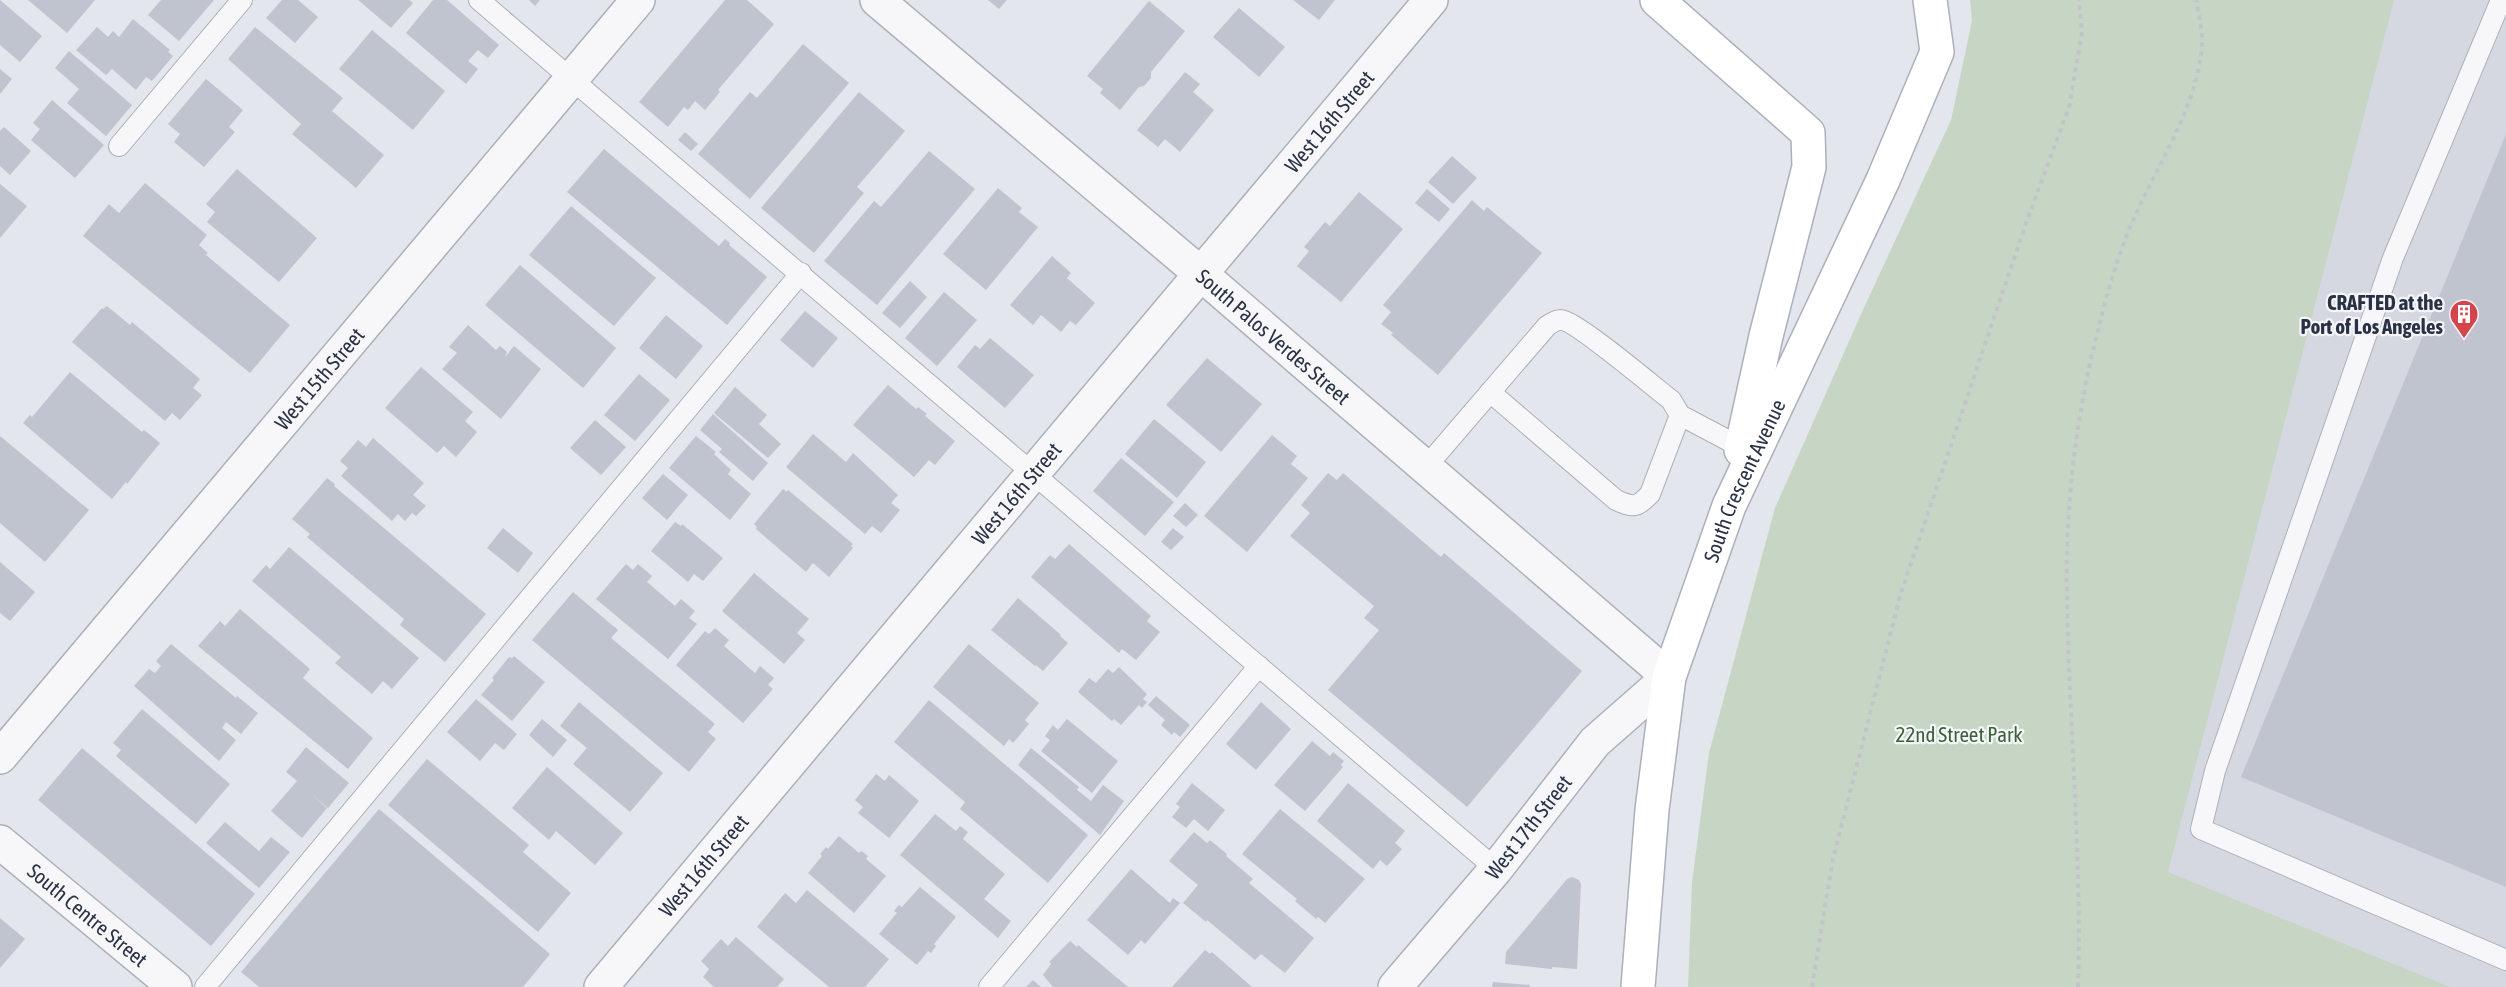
<svg xmlns="http://www.w3.org/2000/svg" width="2506" height="987" font-family="'Asap Condensed',sans-serif">
  <rect width="100%" height="100%" fill="#e3e6ec"/>
  <!-- built -->
  <path fill="#d5d8e1" d="M2109,0H2506V987H1797Z"/>
  <!-- green -->
  <path fill="#c7d6c4" d="M1970,0H2394L2168,872L2450,987H1688L1692,882L1709,753L1775,508L1862,312L1951,120L1972,21Z"/>
  <!-- building -->
  <g fill="#c0c4cf">
    <path d="M0,0L42,36L20,62L0,45Z"/>
    <path d="M28,0H95L67,33Z"/>
    <path d="M161,0H214L179,41L148,15Z"/>
    <path d="M282,0H298L318,17L295,43L266,18Z"/>
    <path d="M358,0H409L413,3L391,28Z"/>
    <path d="M433,0H447L499,45L488,58L478,50L468,61L478,69L466,84L406,33Z"/>
    <path d="M529,0H540L535,6Z"/>
    <path d="M725,0H747L774,24L718,90L720,92L705,110L695,101L688,110L684,107L668,127L639,102Z"/>
    <path d="M988,0H1007L999,9Z"/>
    <path d="M1293,0H1335L1319,20Z"/>
    <path d="M1149,1L1185,31L1151,72V78L1144,86L1139,87L1120,110L1100,93L1103,89L1087,76Z"/>
    <path d="M1239,8L1285,47L1259,77L1213,37Z"/>
    <path d="M133,19L170,50L168,52L173,56L152,81L146,77L136,90L112,69L106,75L76,50L97,27L108,37L113,31L119,37Z"/>
    <path d="M255,27L343,98L332,111L384,155L356,188L292,134L301,124L228,59Z"/>
    <path d="M372,30L445,91L413,130L339,69Z"/>
    <path d="M803,44L849,83L750,199L698,154L750,92L757,98Z"/>
    <path d="M69,51L132,105L106,136L67,103L79,89L55,68Z"/>
    <path d="M0,69L12,79L0,94Z"/>
    <path d="M1185,72L1200,84L1193,92L1214,110L1180,152L1165,139L1158,147L1137,130Z"/>
    <path d="M206,79L243,110L229,127L235,132L204,167L174,142L180,134L168,124Z"/>
    <path d="M859,92L905,131L857,187L864,193L814,253L761,208Z"/>
    <path d="M52,100L104,145L75,178L31,140L40,129L33,123Z"/>
    <path d="M4,127L31,151L10,175L0,166V131Z"/>
    <path d="M685,132L698,144L691,151L678,140Z"/>
    <path d="M2506,134V887L2241,777Z"/>
    <path d="M604,149L719,246L725,239L730,243L729,245L767,277L727,325L567,192Z"/>
    <path d="M929,151L975,189L877,305L824,261L874,201L881,207Z"/>
    <path d="M1452,156L1477,178L1453,204L1428,182Z"/>
    <path d="M237,169L317,238L279,282L207,222L215,212L206,204Z"/>
    <path d="M145,183L207,235L199,245L208,253L206,255L290,325L250,373L83,236L109,204L119,213Z"/>
    <path d="M0,184L27,206L0,238Z"/>
    <path d="M998,188L1022,208L1019,212L1038,227L986,290L943,254Z"/>
    <path d="M1427,189L1450,209L1439,222L1415,203Z"/>
    <path d="M1359,192L1403,229L1341,302L1297,266L1309,251L1304,247L1325,222L1330,226Z"/>
    <path d="M1472,200L1484,211L1487,207L1542,253L1438,375L1391,335L1393,333L1381,324L1391,312L1383,305Z"/>
    <path d="M571,206L656,278L614,326L529,255Z"/>
    <path d="M1052,256L1071,273L1067,278L1095,303L1076,325L1070,321L1061,332L1041,315L1033,325L1010,305Z"/>
    <path d="M520,265L616,348L583,388L485,305Z"/>
    <path d="M910,281L927,297L900,328L882,313Z"/>
    <path d="M944,292L977,320L937,366L905,338Z"/>
    <path d="M107,306L130,325L132,322L200,379L193,388L202,395L180,420L172,413L165,421L72,342L102,308L103,309Z"/>
    <path d="M805,311L838,338L813,368L780,340Z"/>
    <path d="M666,315L703,346L676,379L639,348Z"/>
    <path d="M468,325L496,350L500,346L507,352L505,357L514,346L541,369L501,419L442,369L457,353L449,347Z"/>
    <path d="M990,338L1034,375L1005,408L957,367L975,345L980,349Z"/>
    <path d="M1207,358L1262,404L1221,452L1166,405Z"/>
    <path d="M421,367L473,412L465,421L477,432L456,457L444,446L437,453L385,408Z"/>
    <path d="M70,372L142,432L144,430L160,443L127,484L126,482L112,499L23,423L30,415L32,417Z"/>
    <path d="M639,374L670,400L635,441L604,415Z"/>
    <path d="M888,385L916,409L918,407L927,414L925,416L955,441L935,465L929,460L914,477L853,425Z"/>
    <path d="M735,387L767,415L759,424L781,444L768,458L714,413Z"/>
    <path d="M713,414L768,463L753,481L719,452L722,449L700,430Z"/>
    <path d="M1154,419L1206,462L1177,498L1125,454Z"/>
    <path d="M595,420L626,447L601,475L570,448Z"/>
    <path d="M813,434L846,462L853,453L898,495L891,503L900,510L881,533L872,526L865,534L786,467Z"/>
    <path d="M1272,435L1297,456L1291,464L1308,478L1247,552L1204,516Z"/>
    <path d="M0,436L89,510L45,562L0,523Z"/>
    <path d="M696,436L716,452L714,454L731,470L728,474L751,494L730,520L669,468Z"/>
    <path d="M373,438L424,483L413,495L426,506L416,516L412,513L405,521L398,514L392,521L341,476L348,468L340,461L358,440L366,447Z"/>
    <path d="M1121,458L1174,502L1145,536L1093,491Z"/>
    <path d="M1328,473L1337,480L1343,473L1441,557L1444,553L1582,671L1467,807L1328,690L1379,630L1364,618L1374,606L1290,536L1310,513L1301,505Z"/>
    <path d="M663,474L688,495L667,520L642,498Z"/>
    <path d="M327,478L335,484L334,486L486,614L445,662L400,625L404,619L307,537L310,534L292,519Z"/>
    <path d="M783,489L787,492L788,490L853,544L851,546L853,548L829,577L813,563L806,572L756,529L757,527L754,524Z"/>
    <path d="M1185,503L1198,515L1186,527L1173,516Z"/>
    <path d="M675,522L681,526L682,524L723,558L703,581L694,574L688,582L651,551Z"/>
    <path d="M503,528L533,553L518,573L487,548Z"/>
    <path d="M1173,528L1184,537L1171,550L1161,542Z"/>
    <path d="M1069,544L1151,616L1147,621L1160,632L1136,660L1122,649L1119,653L1031,577L1050,555L1055,559Z"/>
    <path d="M289,547L419,658L392,689L383,681L372,694L335,663L341,657L252,581L266,565L270,569Z"/>
    <path d="M0,562L35,592L10,621L0,613Z"/>
    <path d="M626,564L633,570L638,564L652,576L647,582L675,606L681,599L695,611L689,618L697,624L668,659L596,599Z"/>
    <path d="M754,573L809,619L797,633L805,640L784,664L722,611Z"/>
    <path d="M573,592L618,630L611,638L715,724L708,732L716,739L689,772L532,640Z"/>
    <path d="M1018,598L1061,635L1060,636L1068,643L1043,671L1036,665L1035,666L991,630Z"/>
    <path d="M240,609L310,669L303,678L373,738L348,769L198,646L220,621L225,626Z"/>
    <path d="M715,628L729,640L724,646L755,673L760,666L774,678L768,685L773,689L743,723L676,665L705,631L709,634Z"/>
    <path d="M171,644L236,698L237,696L258,713L241,734L226,722L222,728L236,740L219,761L134,686L149,669L155,673L161,666L156,661Z"/>
    <path d="M969,644L1039,703L1025,720L1029,724L1013,743L1009,739L1004,746L933,687Z"/>
    <path d="M514,656L545,682L512,721L481,695L494,680L492,678L509,657L512,658Z"/>
    <path d="M1119,667L1147,694L1143,699L1147,702L1142,708L1139,705L1121,725L1114,719L1112,721L1078,692L1089,678L1096,683L1108,669L1113,673Z"/>
    <path d="M1156,696L1190,725L1180,737L1174,732L1172,735L1161,725L1165,720L1148,705Z"/>
    <path d="M476,699L517,734L504,750L495,743L480,761L447,732Z"/>
    <path d="M929,700L1088,835L1048,883L960,809L965,802L894,742Z"/>
    <path d="M579,702L663,773L630,812L573,764L587,748L560,726Z"/>
    <path d="M1261,702L1291,729L1256,770L1226,744Z"/>
    <path d="M142,709L230,784L196,824L116,756L121,750L113,743Z"/>
    <path d="M542,719L567,740L553,757L529,735Z"/>
    <path d="M1067,719L1118,761L1092,793L1041,751L1050,740L1045,736L1053,725L1058,730Z"/>
    <path d="M1312,741L1330,756L1333,752L1344,761L1341,765L1343,767L1305,811L1274,785Z"/>
    <path d="M306,747L349,783L328,808L311,794L327,808L302,838L271,811L297,781L286,772Z"/>
    <path d="M82,748L255,894L211,946L38,800Z"/>
    <path d="M1031,748L1079,787L1077,790L1091,801L1103,785L1124,801L1100,835L1018,765Z"/>
    <path d="M427,759L529,845L523,852L571,893L538,932L388,805Z"/>
    <path d="M547,767L623,833L595,865L556,831L549,840L512,808Z"/>
    <path d="M876,774L885,781L889,775L919,801L889,838L858,813L863,807L855,800Z"/>
    <path d="M1192,783L1225,810L1208,831L1194,819L1186,828L1172,817L1180,807L1176,804Z"/>
    <path d="M1348,783L1405,831L1395,843L1402,849L1387,866L1380,860L1373,869L1317,821Z"/>
    <path d="M379,809L550,954L523,987H259L241,972Z"/>
    <path d="M1280,809L1365,879L1325,923L1318,917L1316,919L1295,901L1297,899L1242,854Z"/>
    <path d="M935,814L956,831L960,826L968,832L963,839L1005,874L984,899L1011,921L998,938L900,855Z"/>
    <path d="M225,822L259,851L271,837L290,852L259,888L206,843Z"/>
    <path d="M1194,832L1207,843L1210,840L1227,854L1226,856L1253,879L1249,883L1314,938L1285,973L1261,954L1255,960L1207,920L1206,922L1183,903L1198,885L1169,861Z"/>
    <path d="M839,836L859,853L861,851L868,856L866,859L886,876L854,913L808,873L822,856L820,854L826,847L828,849Z"/>
    <path d="M1131,869L1170,903L1173,898L1180,903L1145,944L1141,940L1128,955L1087,920Z"/>
    <path d="M1572,877L1579,880L1581,884L1577,969L1552,967V969L1505,964L1506,952L1567,879Z"/>
    <path d="M920,887L956,917L934,944L936,946L931,953L928,951L917,965L879,934L897,913L894,911L899,905L902,907Z"/>
    <path d="M807,890L889,959L865,987H829L757,927L785,893L796,903Z"/>
    <path d="M0,918L25,939L0,968Z"/>
    <path d="M736,937L784,979L777,987H714L703,977L709,969L701,961L721,939L728,946Z"/>
    <path d="M1070,941L1077,947L1078,945L1128,987H1053L1043,975L1051,964L1049,962Z"/>
    <path d="M1205,950L1210,954L1212,952L1252,987H1172Z"/>
    <path d="M1033,980L1041,987H1026Z"/>
    <path d="M1493,982L1530,985L1529,987H1492Z"/>
  </g>
  <g fill="none" stroke-linecap="round" stroke-linejoin="round">
    <!-- lane casing -->
    <g stroke="#acb0ba" stroke-width="22">
      <g id="lane">
        <path d="M479,0L1496,869"/>
        <path d="M2501,0L2393,258L2215,771L2201,829L2506,960"/>
        <path d="M119,146L242,0"/>
        <path d="M1490,392L1616,500C1633,507 1636,509 1650,494L1680,415"/>
        <path d="M1425,468L1547,326C1550,324 1556,320 1560,320C1574,319 1654,387 1671,400L1680,415L1750,452"/>
        <path d="M205,987L801,273"/>
        <path d="M989,987L1259,666"/>
      </g>
    </g>
    <!-- street casing -->
    <g stroke="#acb0ba" stroke-width="36">
      <g id="street">
        <path id="s1" d="M877,0L1201,274L1669,677L1595,742L1496,869L1395,987"/>
        <path id="s2" d="M0,757L638,0"/>
        <path id="s3" d="M0,842L175,987"/>
        <path id="s4" d="M601,987L1431,0"/>
      </g>
    </g>
    <!-- secondary casing -->
    <g stroke="#acb0ba" stroke-width="36">
      <g id="secondary">
        <path d="M1657,0L1808,133L1809,167L1766,336L1741,450"/>
        <path id="s5" d="M1638,987L1652,810L1669,677L1729,506L1883,180L1937,52L1930,0"/>
      </g>
    </g>
    <!-- path -->
    <g stroke="#c2c4cb" stroke-width="4" stroke-dasharray="4.5 4.5" stroke-linecap="butt">
      <path d="M1812,987L1832,863L1900,596L2025,226L2069,107L2082,32L2079,0"/>
      <path d="M2078,987C2082,857 2069,727 2067,596C2065,507 2076,416 2098,330C2105,301 2114,270 2124,242C2147,181 2192,120 2201,55C2204,37 2200,18 2196,0"/>
    </g>
    <!-- lane -->
    <use href="#lane" stroke="#f7f7fa" stroke-width="20"/>
    <!-- street -->
    <use href="#street" stroke="#f7f7fa" stroke-width="33"/>
    <!-- secondary -->
    <use href="#secondary" stroke="#fff" stroke-width="33"/>
  </g>
  <!-- icons -->
  <defs>
    <g id="building-pin" transform="scale(1.5)"><path d="M0 17L-7.5 6A9.5 9.5 0 1 1 7.5 6Z" fill="#d5444a" stroke="#f3f5f9"/><path d="M-4-6H4V6H1V3H-1V6H-4ZM-2.5-4.3h1.7v1.8h-1.7ZM.8-4.3h1.7v1.8H.8ZM-2.5-1h1.7V.8h-1.7ZM.8-1h1.7V.8H.8Z" fill="#fff"/></g>
  </defs>
  <g fill-rule="evenodd">
    <use href="#building-pin" x="2464" y="314"/>
  </g>
  <g text-anchor="middle" dominant-baseline="central" stroke-width="4.5" stroke-linejoin="round" paint-order="stroke">
    <!-- street labels -->
    <g font-size="21" fill="#2a3145" stroke="#f3f5f9">
      <text stroke="none"><textPath href="#s4" startOffset="1131">West 16th Street</textPath></text>
      <text stroke="none"><textPath href="#s1" startOffset="520">South Palos Verdes Street</textPath></text>
      <text stroke="none"><textPath href="#s2" startOffset="495">West 15th Street</textPath></text>
      <text stroke="none"><textPath href="#s5" startOffset="522">South Crescent Avenue</textPath></text>
      <text stroke="none"><textPath href="#s4" startOffset="645">West 16th Street</textPath></text>
      <text transform="translate(1528 827) rotate(-52)">West 17th Street</text>
      <text stroke="none"><textPath href="#s4" startOffset="159">West 16th Street</textPath></text>
      <text stroke="none"><textPath href="#s3" startOffset="114">South Centre Street</textPath></text>
    </g>
    <!-- poi labels -->
    <g font-size="21" font-weight="bold" fill="#2a3145" stroke="#f3f5f9" text-anchor="end">
      <text x="2443" y="302">CRAFTED at the<tspan x="2443" dy="24">Port of Los Angeles</tspan></text>
    </g>
    <!-- park labels -->
    <g font-size="21" fill="#3a6237" stroke="#f3f5f9">
      <text x="1959" y="734">22nd Street Park</text>
    </g>
  </g>
</svg>
